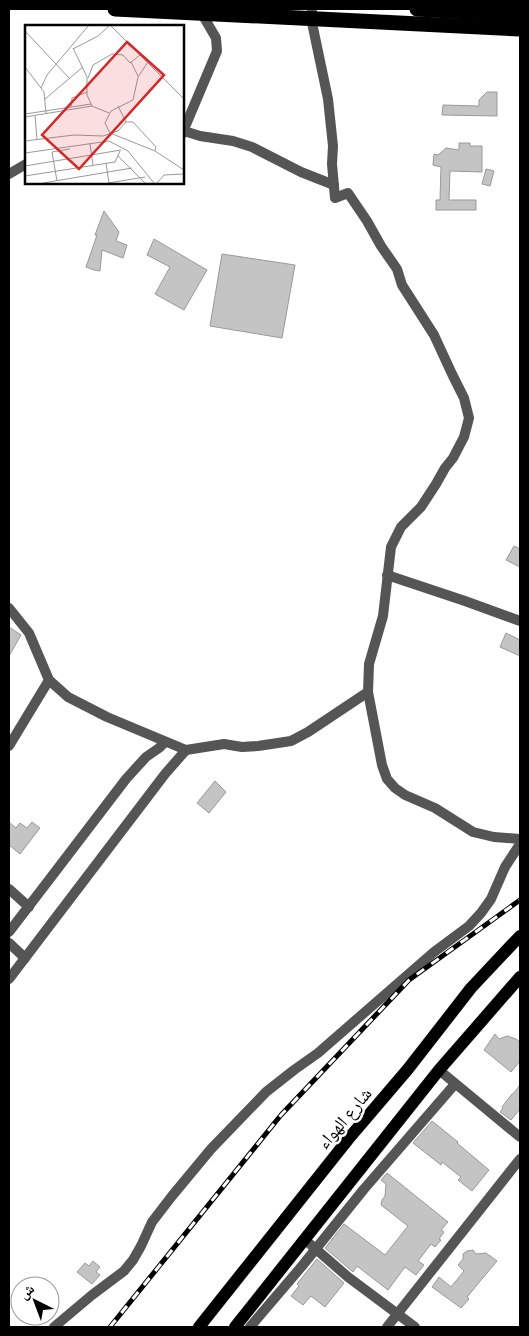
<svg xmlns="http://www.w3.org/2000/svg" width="529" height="1336" font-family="'PT Sans Narrow','Noto Naskh Arabic',sans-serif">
  <rect width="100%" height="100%" fill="#fff"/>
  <!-- building -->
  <g fill="#c4c4c4" stroke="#999">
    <path d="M487,92H497V116L442,115L443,105L479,106V100Z"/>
    <path d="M459,143H470V146H482V172L450,171L449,200H476V210H436V200H440L441,167L433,165L434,154L438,155L446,148L459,150Z"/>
    <path d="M486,169L494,171L490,186L482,184Z"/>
    <path d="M104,211L119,232L116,241L127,245L123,258L102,250L100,271L94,270L86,267L97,235H95Z"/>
    <path d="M154,239L207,270L184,310L155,294L170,267L147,255Z"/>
    <path d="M222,254L295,265L282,338L210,326Z"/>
    <path d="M514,546L520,549V567L506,560Z"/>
    <path d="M9,627L21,635L9,656Z"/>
    <path d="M506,633L520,640V656L500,647Z"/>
    <path d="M215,781L226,792L209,813L197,803Z"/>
    <path d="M9,822L16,828L20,823L27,828L32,822L40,828L20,854L9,845Z"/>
    <path d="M495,1034L499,1039L507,1036L516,1039L520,1042V1061L511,1072L484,1050Z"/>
    <path d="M520,1085V1109L511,1120L500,1112L503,1108L502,1107L512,1094H513Z"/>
    <path d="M432,1121L458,1142L457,1143L489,1170L472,1191L458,1180L461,1177L442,1162L441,1165L413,1143Z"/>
    <path d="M387,1173L448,1222L441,1230L444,1232L439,1239L441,1240L435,1247L431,1244L418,1261L424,1265L416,1275L405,1267L388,1290L357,1266L353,1272L325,1248L344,1224L385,1255L408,1226L381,1205L382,1200L385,1196L386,1184L381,1180Z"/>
    <path d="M473,1250L476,1254L486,1253L497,1261L467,1297L469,1299L461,1308L432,1287L439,1277L451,1287L464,1271L458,1265L463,1259V1254L467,1251Z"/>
    <path d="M317,1259L344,1283L325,1307L311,1296L303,1305L291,1296L299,1286L297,1284Z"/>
    <path d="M93,1261L100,1267L96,1272L100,1275L92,1284L77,1272L85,1263L89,1266Z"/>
  </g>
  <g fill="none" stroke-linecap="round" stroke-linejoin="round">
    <!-- street -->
    <g stroke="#555" stroke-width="10">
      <path d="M312,9L311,18L328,99L333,146L332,164L335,198L348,193L367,221L381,246L397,269L402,285L434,335L452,374L464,398L469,418L464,437L453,458L445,468L436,484L421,507L401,527L391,547L383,616L369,664L368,692L382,765L387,779L395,788L405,795L435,808L473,832L494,837L520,839"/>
      <path d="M184,131L200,136L233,141L252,147L301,172L334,185"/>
      <path d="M182,134L217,51L216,38L202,14"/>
      <path d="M9,174L26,164"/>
      <path d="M387,575L465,601L520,621"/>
      <path d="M9,608L29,633L49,680L68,697L107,717L186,750L224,744L242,747L258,746L291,741L308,732L368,692"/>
      <path d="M9,746L49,680"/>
      <path d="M9,889L29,907"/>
      <path d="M9,932L55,872L126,779L146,757L159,748L165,742"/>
      <path d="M9,943L25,958"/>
      <path d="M9,979L165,774L186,750"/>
      <path d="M439,1070L520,1137"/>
      <path d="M310,1244L348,1277L415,1327"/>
      <path d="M54,1327L92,1295L124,1271L133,1260L141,1246L152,1222L172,1196L211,1149L266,1092L294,1070L318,1053L434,952L469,926L481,913L491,899L505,867L520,844"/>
      <path d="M250,1327L302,1266L364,1189L455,1084"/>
      <path d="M387,1327L520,1159"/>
    </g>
    <!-- primary -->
    <g stroke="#000" stroke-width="12">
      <path d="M199,1327L350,1137L408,1069L471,988L520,936"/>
      <path d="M235,1327L439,1070L520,977"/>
    </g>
    <!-- highway -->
    <g stroke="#000" stroke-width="15">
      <path d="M115,9L520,29"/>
      <path d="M417,9L520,15"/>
    </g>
    <!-- rail casing -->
    <g stroke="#000" stroke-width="5">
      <path id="rail" d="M110,1327L281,1115L409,980L520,900"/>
    </g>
    <!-- rail -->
    <use href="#rail" stroke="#fff" stroke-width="3" stroke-dasharray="9" stroke-linecap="butt"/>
  </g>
  <g text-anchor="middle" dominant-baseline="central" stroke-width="5" stroke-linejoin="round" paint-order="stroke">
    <!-- street labels -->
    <g font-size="18" fill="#000" stroke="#fff">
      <text transform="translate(344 1118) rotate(-50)">شارع الهواء</text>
    </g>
  </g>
  <!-- overview -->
  <g transform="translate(25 25)">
    <rect width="159" height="159" fill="#fff"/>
    <path fill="none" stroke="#999" stroke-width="1" d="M85,0L159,74M0,6L44,53M48,23L62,52V70L67,81L84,88M48,24L73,11L85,0M106,37L113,51M123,37L113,52L108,75L86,86L80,98L85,108L130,126L159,145M0,42L19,67L21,88M63,53L68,40L87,29L98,30L105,38L115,30M16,63L22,50L64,0M20,74L58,42M93,81L101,97M46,82L47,73L62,67M0,89L66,79M10,91L12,114M0,92L67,81M101,97H108L131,122L130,126M0,116L49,110L78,111L93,106L101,97M65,119L68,140M0,128L84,116L103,126L129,158M93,131L120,158M81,138L84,158M0,141L96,125M0,151L90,137L95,126M32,156L27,127L45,124M18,158L107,143M83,158L120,152M132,158L139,150L159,149"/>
    <path fill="#d62828" fill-opacity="0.15" stroke="#d62828" stroke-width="2.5" d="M102,17L139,50L54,144L17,110Z"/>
    <rect width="159" height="159" fill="none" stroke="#000" stroke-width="2.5"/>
  </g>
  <!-- border -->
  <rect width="529" height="1336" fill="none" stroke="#000000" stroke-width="20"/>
  <!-- north arrow -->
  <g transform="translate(35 1301) rotate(318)"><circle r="24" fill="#ffffff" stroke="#999999"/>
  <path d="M0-4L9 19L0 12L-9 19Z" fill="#000000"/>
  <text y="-8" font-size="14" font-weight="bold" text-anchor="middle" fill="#000000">ش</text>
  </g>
</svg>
